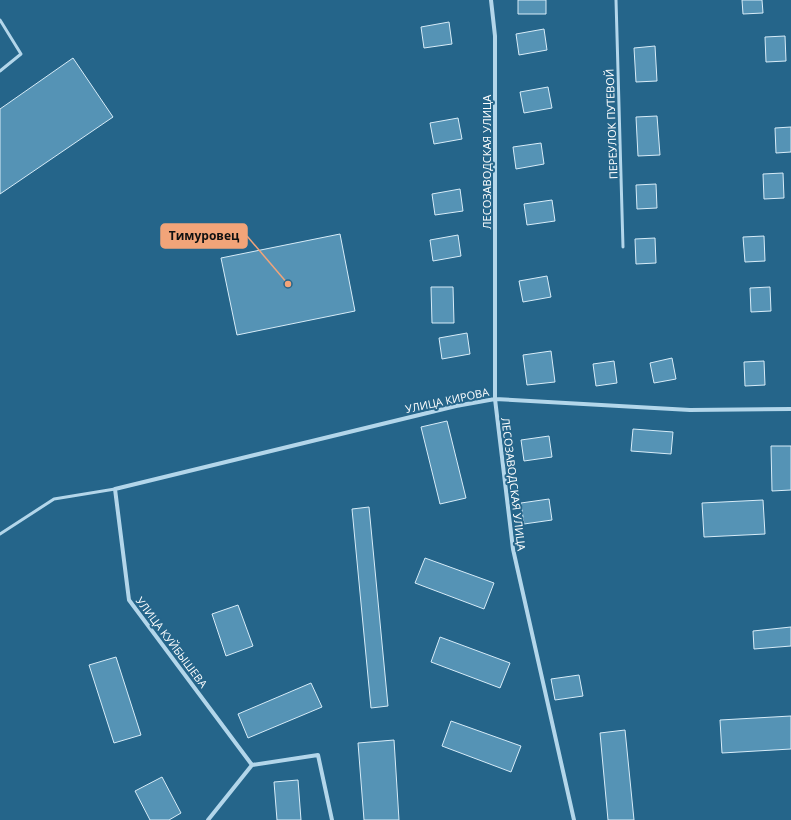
<svg xmlns="http://www.w3.org/2000/svg" width="791" height="820" font-family="'Open Sans',sans-serif">
<style>
.building{fill:#5593b5;stroke:#d7ecf8}
.lines{fill:none;stroke-linecap:round;stroke-linejoin:round}
.lane{stroke:#b3d6ea;stroke-width:3}
.street{stroke:#b3d6ea;stroke-width:4}
.labels{text-anchor:middle;dominant-baseline:central;stroke-width:4;stroke-linejoin:round;paint-order:stroke}
.street-label{font-size:11px;fill:#fff;stroke:#25658a}
.leader{fill:none;stroke:#f2a479;stroke-width:1.5}
.callout-dot{fill:#f2a479;stroke:#25658a;stroke-width:1.5}
.callout{fill:#f2a479;stroke:#f2a479;stroke-width:1.5}
.callout-label{font-size:12px;text-anchor:middle;font-weight:bold;fill:#111}
</style>
<rect width="100%" height="100%" fill="#25658a"/>
<path class="building" d="M 518,0 L 546,0 L 546,14 L 518,14 Z
M 742,0 L 762,0 L 763,13 L 743,14 Z
M 449,22 L 452,44 L 424,48 L 421,27 Z
M 544,29 L 547,50 L 519,55 L 516,34 Z
M 785,36 L 786,61 L 766,62 L 765,37 Z
M 655,46 L 657,81 L 636,82 L 634,48 Z
M 73,58 L 113,117 L 0,194 L 0,109 Z
M 548,87 L 552,108 L 524,113 L 520,92 Z
M 657,116 L 660,155 L 638,156 L 636,117 Z
M 458,118 L 462,139 L 434,144 L 430,123 Z
M 791,127 L 791,152 L 776,153 L 775,128 Z
M 541,143 L 544,164 L 516,169 L 513,147 Z
M 783,173 L 784,198 L 764,199 L 763,174 Z
M 656,184 L 657,208 L 637,209 L 636,185 Z
M 460,189 L 463,211 L 435,215 L 432,194 Z
M 552,200 L 555,221 L 527,225 L 524,204 Z
M 340,234 L 355,311 L 237,335 L 221,258 Z
M 458,235 L 461,256 L 433,261 L 430,240 Z
M 764,236 L 765,261 L 745,262 L 743,237 Z
M 655,238 L 656,263 L 636,264 L 635,239 Z
M 547,276 L 551,297 L 523,302 L 519,281 Z
M 431,287 L 453,287 L 454,323 L 432,323 Z
M 770,287 L 771,311 L 751,312 L 750,288 Z
M 467,333 L 470,354 L 442,359 L 439,338 Z
M 551,351 L 555,382 L 527,385 L 523,355 Z
M 672,358 L 676,379 L 654,383 L 650,363 Z
M 614,361 L 617,383 L 596,386 L 593,364 Z
M 764,361 L 765,385 L 745,386 L 744,362 Z
M 447,421 L 466,498 L 440,504 L 421,427 Z
M 633,429 L 673,432 L 671,454 L 631,451 Z
M 549,436 L 552,457 L 524,461 L 521,440 Z
M 771,446 L 791,446 L 791,490 L 772,491 Z
M 549,499 L 552,520 L 524,524 L 521,503 Z
M 763,500 L 765,534 L 704,537 L 702,503 Z
M 369,507 L 388,706 L 371,708 L 352,509 Z
M 425,558 L 494,583 L 484,609 L 415,583 Z
M 238,605 L 253,646 L 226,656 L 212,614 Z
M 791,627 L 791,646 L 754,649 L 753,631 Z
M 440,637 L 510,663 L 500,688 L 431,662 Z
M 116,657 L 141,735 L 114,743 L 89,665 Z
M 579,675 L 583,696 L 555,700 L 551,679 Z
M 311,683 L 322,707 L 248,738 L 238,714 Z
M 791,716 L 791,749 L 722,753 L 720,720 Z
M 451,721 L 521,746 L 511,772 L 442,746 Z
M 625,730 L 634,820 L 608,820 L 600,733 Z
M 394,740 L 399,820 L 364,820 L 358,743 Z
M 162,777 L 181,813 L 169,820 L 150,820 L 135,791 Z
M 298,780 L 301,820 L 277,820 L 274,782 Z"/>
<g class="lines">
<path class="lane" d="M 616,0 L 623,247
M 0,20 L 21,54 L 0,71
M 0,534 L 54,499 L 115,489"/>
<path class="street" d="M 491,0 L 495,36 L 495,399 L 513,549 L 574,820
M 252,765 L 129,600 L 115,489 L 456,406 L 495,399 L 690,410 L 791,409
M 208,820 L 252,765 L 318,755 L 332,820"/>
</g>
<g class="labels">
<g class="street-label">
<text transform="translate(611 124) rotate(-92)">ПЕРЕУЛОК ПУТЕВОЙ</text>
<text transform="translate(486 162) rotate(-90)">ЛЕСОЗАВОДСКАЯ УЛИЦА</text>
<text transform="translate(447 400) rotate(-12)">УЛИЦА КИРОВА</text>
<text transform="translate(514 484) rotate(83)">ЛЕСОЗАВОДСКАЯ УЛИЦА</text>
<text transform="translate(172 642) rotate(53)">УЛИЦА КУЙБЫШЕВА</text>
</g>
</g>
<path class="leader" d="M288 284L247 236"/>
<circle class="callout-dot" cx="288" cy="284" r="4"/>
<rect class="callout" x="161" y="224" width="86" height="24" rx="4"/>
<g class="callout-label">
<text x="204" y="240">Тимуровец</text>
</g>
</svg>
